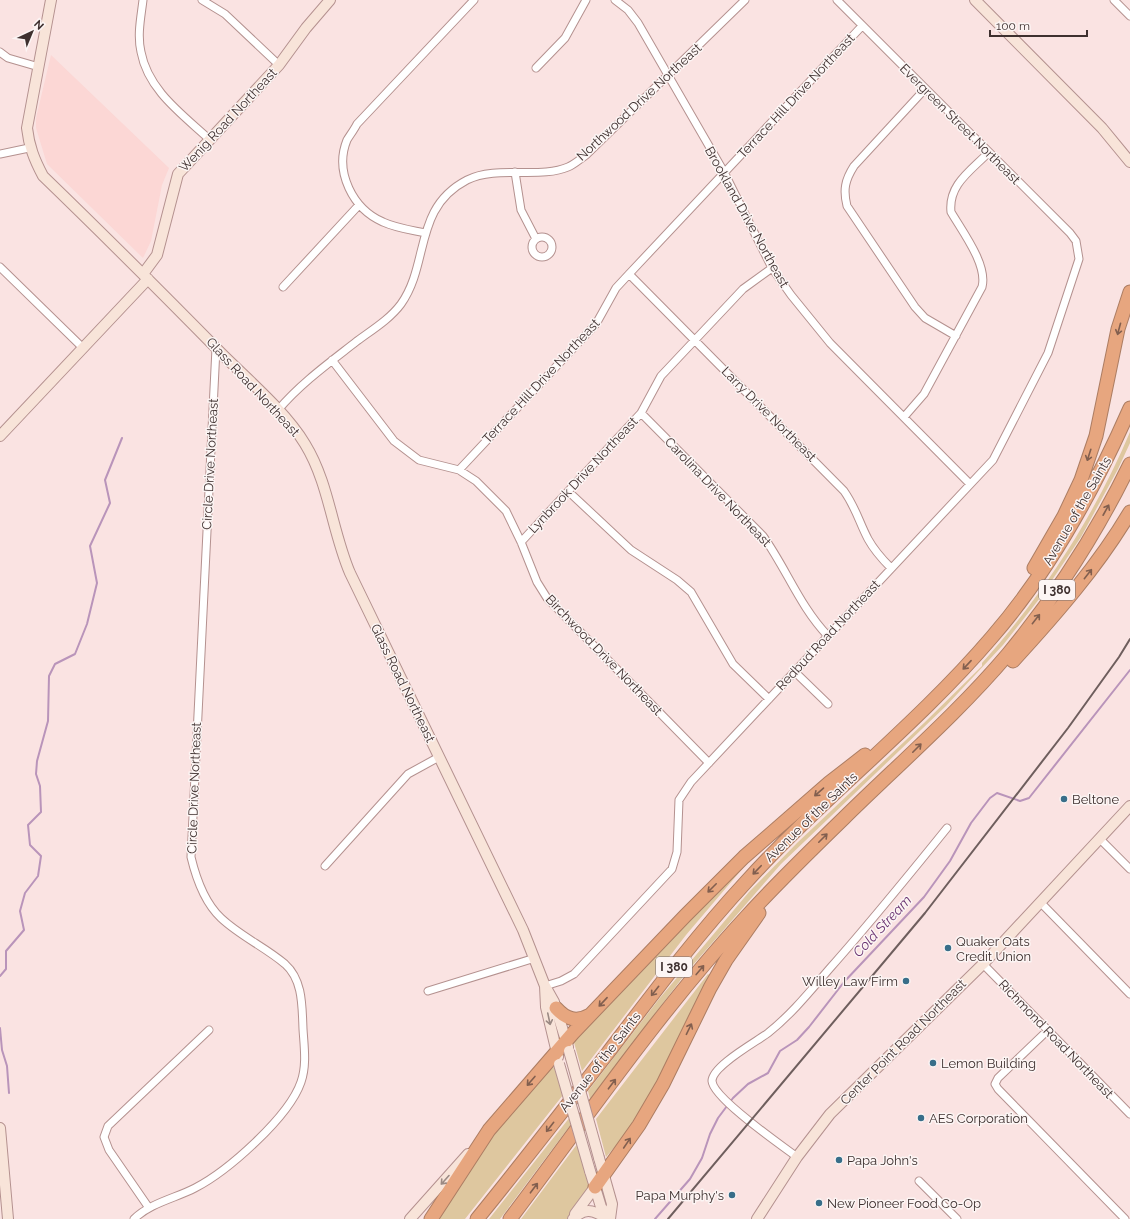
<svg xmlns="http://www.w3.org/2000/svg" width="1130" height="1219" font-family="Raleway,sans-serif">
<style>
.built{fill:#fcd7d5}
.green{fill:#dec79f}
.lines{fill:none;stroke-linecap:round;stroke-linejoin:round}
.stream{stroke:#b994ba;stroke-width:2}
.street-casing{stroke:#b4918f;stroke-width:9}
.secondary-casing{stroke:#b4918f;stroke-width:12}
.highway-casing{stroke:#ac7d63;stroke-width:15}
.street{stroke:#fff;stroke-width:7}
.secondary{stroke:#f8e4d9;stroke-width:10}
.highway{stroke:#e7a67f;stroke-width:13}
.rail{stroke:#6e5e5d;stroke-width:2}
.secondary-bridge-casing{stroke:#b4918f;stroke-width:12;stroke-linecap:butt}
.secondary-bridge{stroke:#f8e4d9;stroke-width:10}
.oneway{stroke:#825f4f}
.oneway2{stroke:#9b8a84}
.poi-dot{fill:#386e89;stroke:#fcf5f4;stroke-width:1.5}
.labels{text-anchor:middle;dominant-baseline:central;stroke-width:3;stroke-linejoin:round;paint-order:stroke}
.shield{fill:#fcf5f4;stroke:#776b6a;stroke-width:1}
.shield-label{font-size:12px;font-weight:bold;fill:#3e302f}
.street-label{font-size:13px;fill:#3e302f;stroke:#fcf5f4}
.poi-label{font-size:13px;fill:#3e302f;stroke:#fcf5f4;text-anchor:start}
.water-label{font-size:14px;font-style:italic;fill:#6a3372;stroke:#fcf5f4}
</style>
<rect width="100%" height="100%" fill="#fae3e2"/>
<path class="built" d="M 51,55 L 169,168 L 162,185 L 151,241 L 143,258 L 47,164 L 36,128 L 36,118 Z"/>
<path class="green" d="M 1130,432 L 1130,443 L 1118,469 L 1081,537 L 1040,598 L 1003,645 L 946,706 L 781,864 L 686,973 L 590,1099 L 588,1091 L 659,999 L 749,892 L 797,843 L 924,723 L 982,666 L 982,663 C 1043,595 1094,517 1130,432 Z
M 741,866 L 743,868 L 686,935 L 582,1071 L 573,1039 Z
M 708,974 L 711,976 L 637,1121 L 606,1157 L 596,1119 Z
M 554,1067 L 556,1067 L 563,1095 L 465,1219 L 437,1219 C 464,1178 490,1137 522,1100 C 532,1088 541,1075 554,1067 Z
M 570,1117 L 572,1123 L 500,1219 L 489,1219 Z
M 578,1143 L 591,1189 L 567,1219 L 521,1219 Z"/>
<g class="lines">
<path class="stream" d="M 0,976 L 6,969 L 6,951 L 24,930 L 20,911 L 25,893 L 38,876 L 41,856 L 30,845 L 28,825 L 41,812 L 40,786 L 36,774 L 37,761 L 48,721 L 49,676 L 55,664 L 75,654 L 87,624 L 97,583 L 90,546 L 110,503 L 105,480 L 122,438
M 0,1028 L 2,1050 L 7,1066 L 9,1093
M 655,1219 L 690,1179 L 702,1158 L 710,1134 L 718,1118 L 733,1098 L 748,1084 L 768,1073 L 780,1051 L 797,1040 L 809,1027 L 844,982 L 924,897 L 950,861 L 971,823 L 990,798 L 997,793 L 1020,801 L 1029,798 L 1130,670"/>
<defs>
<path id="street" d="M 143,0 C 141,17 137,35 141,52 C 148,90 182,114 209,139
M 202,0 L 225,14 L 279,65
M 615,0 L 628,10 L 638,23 L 724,172 L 772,268 L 791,295 L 830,343 L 970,484
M 1114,0 L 1130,16
M 0,52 L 8,58 L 39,67
M 536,68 L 565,38 L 586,0
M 925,89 L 854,166 C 845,180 843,190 847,206 L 915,307 L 925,318 L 956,336
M 0,154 L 29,148
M 515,172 L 521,210 L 536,239
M 425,233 C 411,230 396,228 383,222 C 353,209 334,172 347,140 C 350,135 354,130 357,124 L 474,0
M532 247a10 10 0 1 1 20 0a10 10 0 1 1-20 0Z
M 0,267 L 83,348
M 629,274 L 844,491 C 856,508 859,522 868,539 C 874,550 882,559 891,568
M 283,287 L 359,205
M 332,360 L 394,441 L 419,460 L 459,470 L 476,481 L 506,511 L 521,542 L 537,582 L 547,598 L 709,763
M 278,410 C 301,383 329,363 357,341 C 372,330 390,319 401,304 C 430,263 413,208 467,180 C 496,165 541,179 568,167 C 575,164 580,159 586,155 L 745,0
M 641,413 L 763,536 C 786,568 800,607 828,636
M 904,417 L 924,394 L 982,287 C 988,265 962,231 951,212 C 948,184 972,170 989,152
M 459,470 L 596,324 L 616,288 L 629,274 L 862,26
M 569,492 L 631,550 L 677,580 L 691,592 L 733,664 L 769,699
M 521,542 L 641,413 L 661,376 L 743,289 L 772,268
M 795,672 L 828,704
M 1100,839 L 1130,869
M 325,866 L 408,774 L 439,757
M 1041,903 L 1130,994
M 983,964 L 1130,1114
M 545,986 L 561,981 L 574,974 L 672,869 L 677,852 L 679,800 L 691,782 L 993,460 L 1048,353 L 1079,259 L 1076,241 L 1070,233 L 837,0
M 428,991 L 535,958
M 1048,1030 L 998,1078 L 995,1084 L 998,1089 L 1125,1219
M 797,1157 C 781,1145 713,1098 712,1081 C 712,1066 756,1042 768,1033 C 792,1014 811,990 831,967 C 871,922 909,875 947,828
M 919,1181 L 957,1219
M 149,1208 L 109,1150 L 104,1137 L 108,1126 L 209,1030
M 134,1219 C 150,1203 176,1198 195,1188 C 228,1171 289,1117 301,1082 C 307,1065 304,1046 303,1029 C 302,1006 303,980 285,964 C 265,947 240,936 221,918 C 205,903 196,878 191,857 L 216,348"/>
<path id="secondary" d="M 51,0 L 27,128 C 29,146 34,159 43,176 C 103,234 162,293 221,353 C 249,381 285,411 305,444 C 329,483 332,531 350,573 L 523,930 L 545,986 L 554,1002 L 568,1047
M 975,0 L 1102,128 L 1130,162
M 143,274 L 157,255 L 178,174 L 279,65 L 306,28 L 330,0
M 0,436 L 148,279
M 545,986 L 546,1007 L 558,1057
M 0,1128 L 8,1219
M 599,1158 L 612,1204 L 610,1219
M 590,1171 L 601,1207 L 609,1219
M 575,1214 L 595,1187
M 410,1219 L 468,1154
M 573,1219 C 584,1208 592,1209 606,1218
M 757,1219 L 797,1157 L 830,1114 L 983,964 L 1130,806"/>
<path id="highway" d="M 1034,568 L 1064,516 L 1081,480 L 1096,436 L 1118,329 L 1130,292
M 1013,661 C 1056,614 1098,566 1130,512
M 556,1008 C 566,1019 576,1023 590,1015
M 595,1187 L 639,1125 L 663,1084 L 710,988 L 726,960 L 759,913
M 431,1219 L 489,1130 L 573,1033 L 685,916 L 744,857 L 829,783 L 865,755
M 477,1219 C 521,1165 564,1109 607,1054 C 652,995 696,936 746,882 C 824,796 917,725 992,637 C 1051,569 1094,490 1130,408
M 510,1219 C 587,1117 660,1010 747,916 C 778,882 811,850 844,818 C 899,764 958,713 1008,654 C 1056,596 1097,532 1130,464"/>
</defs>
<use href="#street" class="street-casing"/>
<use href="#secondary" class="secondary-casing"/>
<use href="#highway" class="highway-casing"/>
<use href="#street" class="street"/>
<use href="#secondary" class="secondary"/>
<use href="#highway" class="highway"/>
<path class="rail" d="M 668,1219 L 925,913 L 1068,728 L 1119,657 L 1130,639"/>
<defs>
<path id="secondary-bridge" d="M 569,1051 L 599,1158
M 559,1064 L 590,1171"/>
</defs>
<use href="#secondary-bridge" class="secondary-bridge-casing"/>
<use href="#secondary-bridge" class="secondary-bridge"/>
</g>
<defs><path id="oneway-shaft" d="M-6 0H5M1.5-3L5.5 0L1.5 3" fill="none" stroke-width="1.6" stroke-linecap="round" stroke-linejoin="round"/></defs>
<g class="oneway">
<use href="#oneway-shaft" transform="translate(1119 329) rotate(105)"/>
<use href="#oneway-shaft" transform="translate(1089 455) rotate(108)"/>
<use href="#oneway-shaft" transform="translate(1106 510) rotate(-61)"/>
<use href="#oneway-shaft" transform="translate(1088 574) rotate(-52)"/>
<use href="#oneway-shaft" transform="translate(1036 619) rotate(-52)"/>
<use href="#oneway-shaft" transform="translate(967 665) rotate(133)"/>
<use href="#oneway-shaft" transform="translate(917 748) rotate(-45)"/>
<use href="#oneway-shaft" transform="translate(819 792) rotate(139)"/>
<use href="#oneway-shaft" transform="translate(823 838) rotate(-45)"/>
<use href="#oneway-shaft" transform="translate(757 870) rotate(134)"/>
<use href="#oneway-shaft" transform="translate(712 888) rotate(135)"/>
<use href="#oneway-shaft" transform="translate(700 970) rotate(-50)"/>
<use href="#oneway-shaft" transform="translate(655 991) rotate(128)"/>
<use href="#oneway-shaft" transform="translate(603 1002) rotate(133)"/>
<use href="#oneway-shaft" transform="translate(689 1029) rotate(-64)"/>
<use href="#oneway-shaft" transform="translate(531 1081) rotate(131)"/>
<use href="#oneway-shaft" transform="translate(612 1084) rotate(-53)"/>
<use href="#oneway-shaft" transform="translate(550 1127) rotate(128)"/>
<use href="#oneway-shaft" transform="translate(627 1143) rotate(-56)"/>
<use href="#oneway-shaft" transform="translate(534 1188) rotate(-53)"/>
</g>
<g class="oneway2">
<use href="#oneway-shaft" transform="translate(549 1019) rotate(78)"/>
<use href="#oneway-shaft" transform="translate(445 1180) rotate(132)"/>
</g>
<g class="poi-dot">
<circle cx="1064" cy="799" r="4"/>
<circle cx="948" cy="948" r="4"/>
<circle cx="906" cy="981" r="4"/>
<circle cx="933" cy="1063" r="4"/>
<circle cx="921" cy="1118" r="4"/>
<circle cx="839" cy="1160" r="4"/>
<circle cx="732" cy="1195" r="4"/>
<circle cx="819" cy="1203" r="4"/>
</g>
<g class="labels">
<g class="shield">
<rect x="1039" y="580" width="36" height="20" rx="3"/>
<rect x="656" y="957" width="36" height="20" rx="3"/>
</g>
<g class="shield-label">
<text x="1057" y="590">I 380</text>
<text x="674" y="967">I 380</text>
</g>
<g class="street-label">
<text transform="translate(796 96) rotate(-47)">Terrace Hill Drive Northeast</text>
<text transform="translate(639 102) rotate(-43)">Northwood Drive Northeast</text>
<text transform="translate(228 120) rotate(-47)">Wenig Road Northeast</text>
<text transform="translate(960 124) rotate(45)">Evergreen Street Northeast</text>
<text transform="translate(747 217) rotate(61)">Brookland Drive Northeast</text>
<text transform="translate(541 381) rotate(-47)">Terrace Hill Drive Northeast</text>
<text transform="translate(253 387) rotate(47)">Glass Road Northeast</text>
<text transform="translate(769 414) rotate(45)">Larry Drive Northeast</text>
<text transform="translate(210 464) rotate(-87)">Circle Drive Northeast</text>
<text transform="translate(583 475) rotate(-47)">Lynbrook Drive Northeast</text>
<text transform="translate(718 492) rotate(46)">Carolina Drive Northeast</text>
<text transform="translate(1077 511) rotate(-60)">Avenue of the Saints</text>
<text transform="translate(828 635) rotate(-47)">Redbud Road Northeast</text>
<text transform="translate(604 655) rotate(46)">Birchwood Drive Northeast</text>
<text transform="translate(403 683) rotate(64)">Glass Road Northeast</text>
<text transform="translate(194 788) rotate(-88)">Circle Drive Northeast</text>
<text transform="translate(811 817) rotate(-44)">Avenue of the Saints</text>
<text transform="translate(1056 1039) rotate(46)">Richmond Road Northeast</text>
<text transform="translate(903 1042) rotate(-45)">Center Point Road Northeast</text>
<text transform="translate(600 1062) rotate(-52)">Avenue of the Saints</text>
</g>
<g class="poi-label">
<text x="1072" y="799">Beltone</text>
<text x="956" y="941">Quaker Oats<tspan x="956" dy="15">Credit Union</tspan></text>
<text x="898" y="981" text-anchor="end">Willey Law Firm</text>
<text x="941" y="1063">Lemon Building</text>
<text x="929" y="1118">AES Corporation</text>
<text x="847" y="1160">Papa John's</text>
<text x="724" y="1195" text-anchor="end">Papa Murphy's</text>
<text x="827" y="1203">New Pioneer Food Co-Op</text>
</g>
<g class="water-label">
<text transform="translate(882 926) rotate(-47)">Cold Stream</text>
</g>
</g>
<g transform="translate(32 32) rotate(44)" stroke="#fcf5f4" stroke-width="3" paint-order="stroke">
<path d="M0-3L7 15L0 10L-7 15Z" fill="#3e302f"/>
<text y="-6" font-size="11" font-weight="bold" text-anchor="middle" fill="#3e302f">N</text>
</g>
<path d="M990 30v6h97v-6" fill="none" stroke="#3e302f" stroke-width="2"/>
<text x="996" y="30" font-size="12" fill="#3e302f" stroke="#fcf5f4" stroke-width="3" paint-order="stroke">100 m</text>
</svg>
